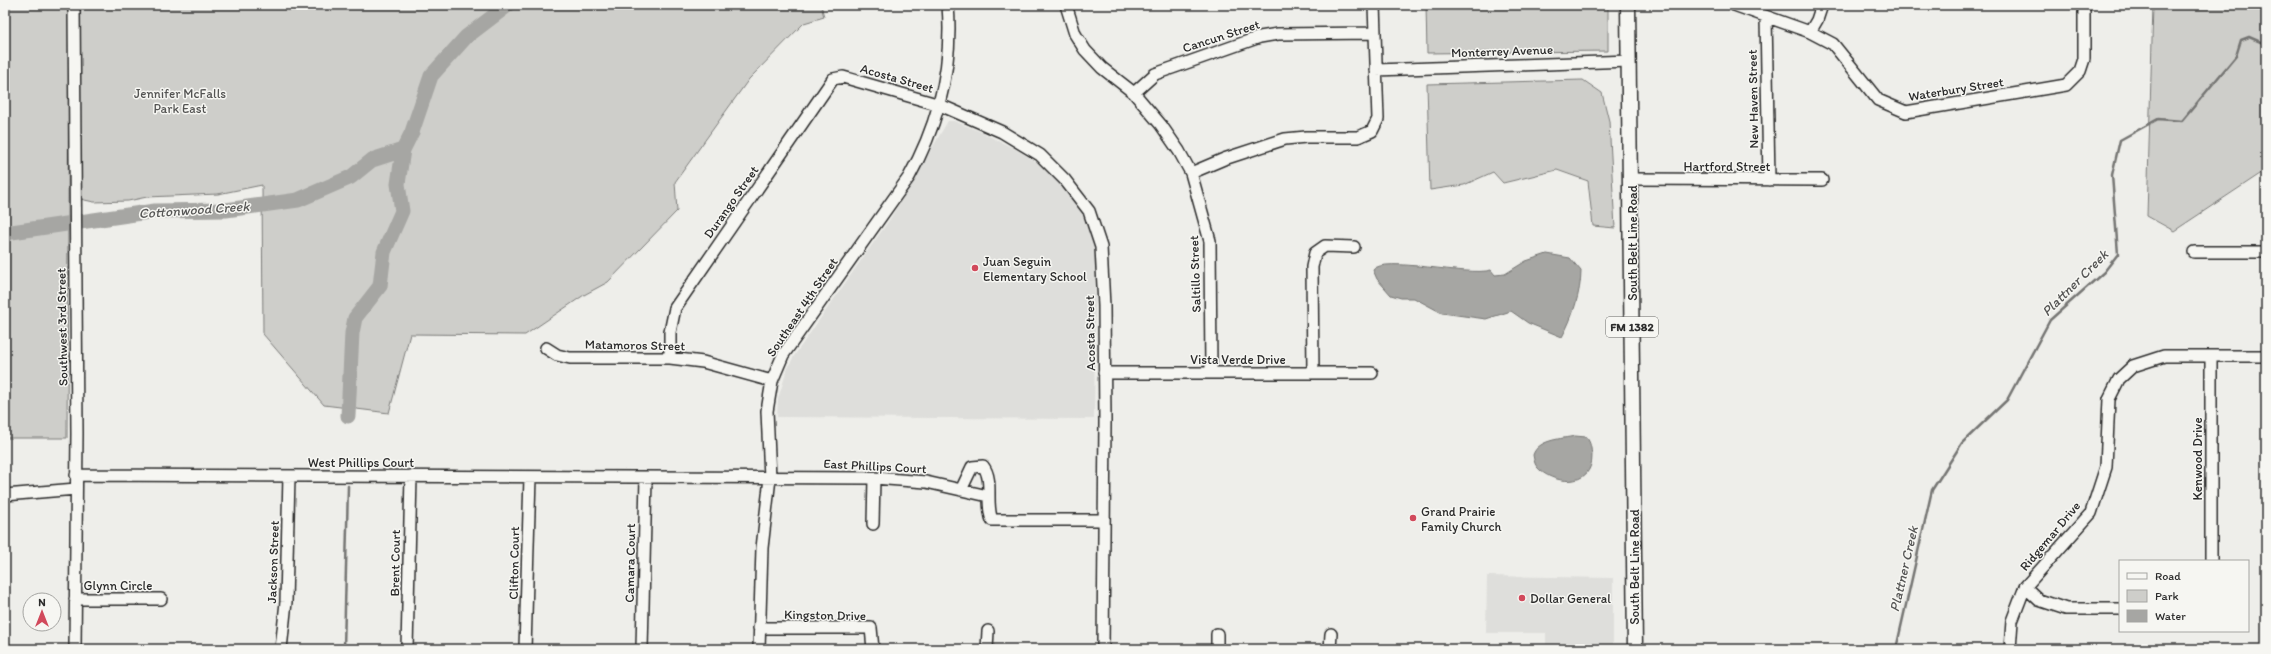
<svg xmlns="http://www.w3.org/2000/svg" width="2271" height="654" font-family="Itim,sans-serif">
<style>
.built{fill:#dededb}
.green{fill:#cececa;stroke:#7c7c7a}
.water{fill:#a6a6a3;stroke:#757573}
.lines{fill:none;stroke-linecap:round;stroke-linejoin:round}
.stream{stroke:#757573;stroke-width:2.5}
.river{stroke:#a6a6a3;stroke-width:15}
.minor-casing{stroke:#2b2b2b;stroke-width:14}
.major-casing{stroke:#2b2b2b;stroke-width:17}
.minor{stroke:#f6f6f2;stroke-width:11}
.major{stroke:#f6f6f2;stroke-width:14}
.poi-dot{fill:#d1495b;stroke:#f6f6f2;stroke-width:1.5}
.labels{text-anchor:middle;dominant-baseline:central;stroke-width:3;stroke-linejoin:round;paint-order:stroke}
.shield{fill:#f6f6f2;stroke:#686867;stroke-width:1}
.shield-label{font-size:12px;font-weight:bold;fill:#2b2b2b}
.street-label{font-size:13px;fill:#2b2b2b;stroke:#f6f6f2}
.park-label{font-size:13px;fill:#545453;stroke:#f6f6f2}
.poi-label{font-size:13px;fill:#2b2b2b;stroke:#f6f6f2;text-anchor:start}
.water-label{font-size:14px;font-style:italic;fill:#565655;stroke:#f6f6f2}
</style>
<rect width="100%" height="100%" fill="#eeeeea"/>
<filter id="ink" filterUnits="userSpaceOnUse"><feTurbulence type="fractalNoise" baseFrequency=".025" numOctaves="2"/><feDisplacementMap in="SourceGraphic" scale="8" xChannelSelector="R" yChannelSelector="G"/><feConvolveMatrix kernelMatrix="1 2 1 2 8 2 1 2 1" color-interpolation-filters="sRGB"/></filter>
<g filter="url(#ink)">
<path class="built" d="M 948,121 L 954,121 L 979,131 L 1017,150 L 1043,166 L 1065,186 L 1081,209 L 1091,231 L 1096,256 L 1094,419 L 777,417 L 778,399 L 787,370 L 794,356 L 890,219 Z
M 1487,576 L 1613,578 L 1613,649 L 1546,649 L 1546,633 L 1486,633 Z"/>
<path class="green" d="M 5,5 L 69,5 L 67,438 L 5,438 Z
M 80,5 L 821,5 L 824,17 L 804,23 L 749,79 L 675,182 L 677,211 L 608,282 L 584,295 L 525,335 L 410,334 L 389,413 L 324,405 L 263,334 L 262,185 L 218,194 L 147,197 L 128,201 L 94,202 L 80,199 Z
M 1426,5 L 1608,5 L 1608,51 L 1427,53 Z
M 2153,5 L 2266,5 L 2266,170 L 2174,231 L 2147,216 Z
M 1583,80 L 1602,93 L 1609,121 L 1615,228 L 1593,226 L 1588,181 L 1557,170 L 1503,183 L 1493,172 L 1464,185 L 1430,190 L 1427,84 Z"/>
<path class="water" d="M 1547,254 L 1570,258 L 1581,271 C 1581,292 1572,319 1562,337 L 1528,323 L 1511,311 L 1486,319 L 1442,313 L 1414,298 L 1401,298 L 1391,295 L 1377,279 L 1373,270 C 1383,255 1469,277 1491,270 L 1495,275 L 1505,274 L 1526,261 Z
M 1575,436 L 1586,437 C 1591,442 1591,449 1592,455 C 1593,490 1551,484 1537,467 C 1534,463 1534,459 1533,455 C 1538,439 1562,439 1575,436 Z"/>
<g class="lines">
<path class="stream" d="M 344,649 L 348,486
M 1896,649 L 1932,490 L 1962,443 L 2007,400 L 2050,320 L 2104,272 L 2118,254 L 2112,175 L 2120,140 L 2158,119 L 2182,121 L 2236,56 L 2241,40 L 2249,37 L 2263,43 L 2266,52"/>
<path class="river" d="M 5,233 L 155,211 L 226,210 L 298,200 L 351,177 L 372,160 L 403,150 L 412,132 L 431,76 L 466,37 L 508,5
M 348,416 L 352,333 L 355,318 L 380,286 L 384,252 L 402,211 L 398,184 L 403,150"/>
<defs>
<path id="minor" d="M 74,5 L 77,433 L 75,649
M 1066,5 L 1075,34 L 1085,50 L 1102,68 L 1134,93 L 1161,125 L 1179,151 L 1191,173 L 1210,241 L 1211,373
M 1734,5 L 1810,32 L 1833,44 L 1878,100 L 1906,112 L 2066,85 L 2080,71 L 2084,59 L 2084,5
M 1766,17 L 1769,180
M 1810,32 L 1817,20 L 1822,5
M 1376,70 L 1629,61
M 1134,93 L 1155,74 L 1260,37 L 1278,34 L 1375,33
M 1191,173 L 1224,159 L 1285,139 L 1306,137 L 1358,137 L 1372,131 L 1378,119 L 1374,5
M 1632,179 L 1822,180
M 2194,252 L 2266,252
M 546,348 L 557,355 L 570,358 L 670,358 L 703,362 L 772,381
M 2211,356 L 2211,561
M 670,358 L 670,332 L 675,308 L 833,79 L 843,77 L 940,105 L 1002,132 L 1040,155 L 1065,180 L 1089,211 L 1101,247 L 1104,306 L 1105,422 L 1103,649
M 1104,373 L 1372,373
M 1313,373 L 1312,267 L 1315,253 L 1325,246 L 1354,247
M 76,475 L 874,478 L 926,482 L 988,496
M 961,490 L 972,467 L 983,466 C 994,480 985,503 992,520 L 1104,520
M 5,495 L 76,489
M 873,524 L 874,478
M 2025,587 L 2039,600 L 2066,609 L 2120,609
M 75,599 L 161,599
M 759,628 L 871,628 L 873,649
M 281,649 L 286,602 L 289,476
M 407,649 L 411,476
M 525,649 L 530,477
M 642,649 L 646,478
M 759,649 L 762,548 L 770,478 L 767,411 L 772,381 L 783,355 L 909,177 C 939,123 953,66 948,5
M 987,649 L 988,631
M 1217,649 L 1217,634
M 1330,649 L 1331,634
M 2010,649 L 2012,621 L 2025,587 L 2091,513 L 2106,467 L 2109,399 L 2119,379 L 2133,366 L 2164,356 L 2266,356"/>
<path id="major" d="M 1628,5 L 1635,649"/>
</defs>
<use href="#minor" class="minor-casing"/>
<use href="#major" class="major-casing"/>
<use href="#minor" class="minor"/>
<use href="#major" class="major"/>
</g>
</g>
<g class="poi-dot">
<circle cx="975" cy="268" r="4"/>
<circle cx="1413" cy="518" r="4"/>
<circle cx="1522" cy="598" r="4"/>
</g>
<g class="labels">
<rect class="shield" x="1606" y="317" width="52" height="20" rx="3"/>
<g class="shield-label">
<text x="1632" y="327">FM 1382</text>
</g>
<g class="street-label">
<text transform="translate(1221 36) rotate(-18)">Cancun Street</text>
<text transform="translate(1502 51) rotate(-2)">Monterrey Avenue</text>
<text transform="translate(897 78) rotate(16)">Acosta Street</text>
<text transform="translate(1956 89) rotate(-9)">Waterbury Street</text>
<text transform="translate(1753 99) rotate(-91)">New Haven Street</text>
<text x="1727" y="166">Hartford Street</text>
<text transform="translate(731 202) rotate(-55)">Durango Street</text>
<text transform="translate(1632 243) rotate(-90)">South Belt Line Road</text>
<text transform="translate(1195 274) rotate(-92)">Saltillo Street</text>
<text transform="translate(802 307) rotate(-56)">Southeast 4th Street</text>
<text transform="translate(62 327) rotate(-91)">Southwest 3rd Street</text>
<text transform="translate(1090 333) rotate(-91)">Acosta Street</text>
<text transform="translate(635 345) rotate(1)">Matamoros Street</text>
<text x="1238" y="359">Vista Verde Drive</text>
<text transform="translate(2197 459) rotate(-90)">Kenwood Drive</text>
<text x="361" y="462">West Phillips Court</text>
<text transform="translate(875 466) rotate(3)">East Phillips Court</text>
<text transform="translate(2050 536) rotate(-50)">Ridgemar Drive</text>
<text transform="translate(273 562) rotate(-88)">Jackson Street</text>
<text transform="translate(395 563) rotate(-89)">Brent Court</text>
<text transform="translate(514 563) rotate(-89)">Clifton Court</text>
<text transform="translate(630 563) rotate(-89)">Camara Court</text>
<text transform="translate(1634 567) rotate(-90)">South Belt Line Road</text>
<text x="118" y="585">Glynn Circle</text>
<text transform="translate(825 615) rotate(1)">Kingston Drive</text>
</g>
<g class="park-label">
<text x="180" y="93">Jennifer McFalls<tspan x="180" dy="15">Park East</tspan></text>
</g>
<g class="poi-label">
<text x="983" y="261">Juan Seguin<tspan x="983" dy="15">Elementary School</tspan></text>
<text x="1421" y="511">Grand Prairie<tspan x="1421" dy="15">Family Church</tspan></text>
<text x="1530" y="598">Dollar General</text>
</g>
<g class="water-label">
<text transform="translate(194 210) rotate(-4)">Cottonwood Creek</text>
<text transform="translate(2075 283) rotate(-45)">Plattner Creek</text>
<text transform="translate(1904 569) rotate(-77)">Plattner Creek</text>
</g>
</g>
<rect width="2271" height="654" fill="none" stroke="#f6f6f2" stroke-width="20"/>
<rect x="10" y="10" width="2251" height="634" fill="none" stroke="#2b2b2b" stroke-width="1.5" filter="url(#ink)"/>
<rect x="2119" y="560" width="130" height="72" fill="#f6f6f2" stroke="#a5a5a2"/>
<rect x="2127" y="573" width="20" height="6" fill="#f6f6f2" stroke="#a5a5a2"/>
<text x="2155" y="580" font-size="12" fill="#2b2b2b">Road</text>
<rect x="2127" y="590" width="20" height="12" fill="#cececa" stroke="#a5a5a2"/>
<text x="2155" y="600" font-size="12" fill="#2b2b2b">Park</text>
<rect x="2127" y="610" width="20" height="12" fill="#a6a6a3" stroke="#a5a5a2"/>
<text x="2155" y="620" font-size="12" fill="#2b2b2b">Water</text>
<g transform="translate(42 612)"><circle r="19" fill="#f6f6f2" stroke="#a5a5a2"/>
<path d="M0-3L7 15L0 10L-7 15Z" fill="#d1495b"/>
<text y="-6" font-size="11" font-weight="bold" text-anchor="middle" fill="#2b2b2b">N</text>
</g>
</svg>
